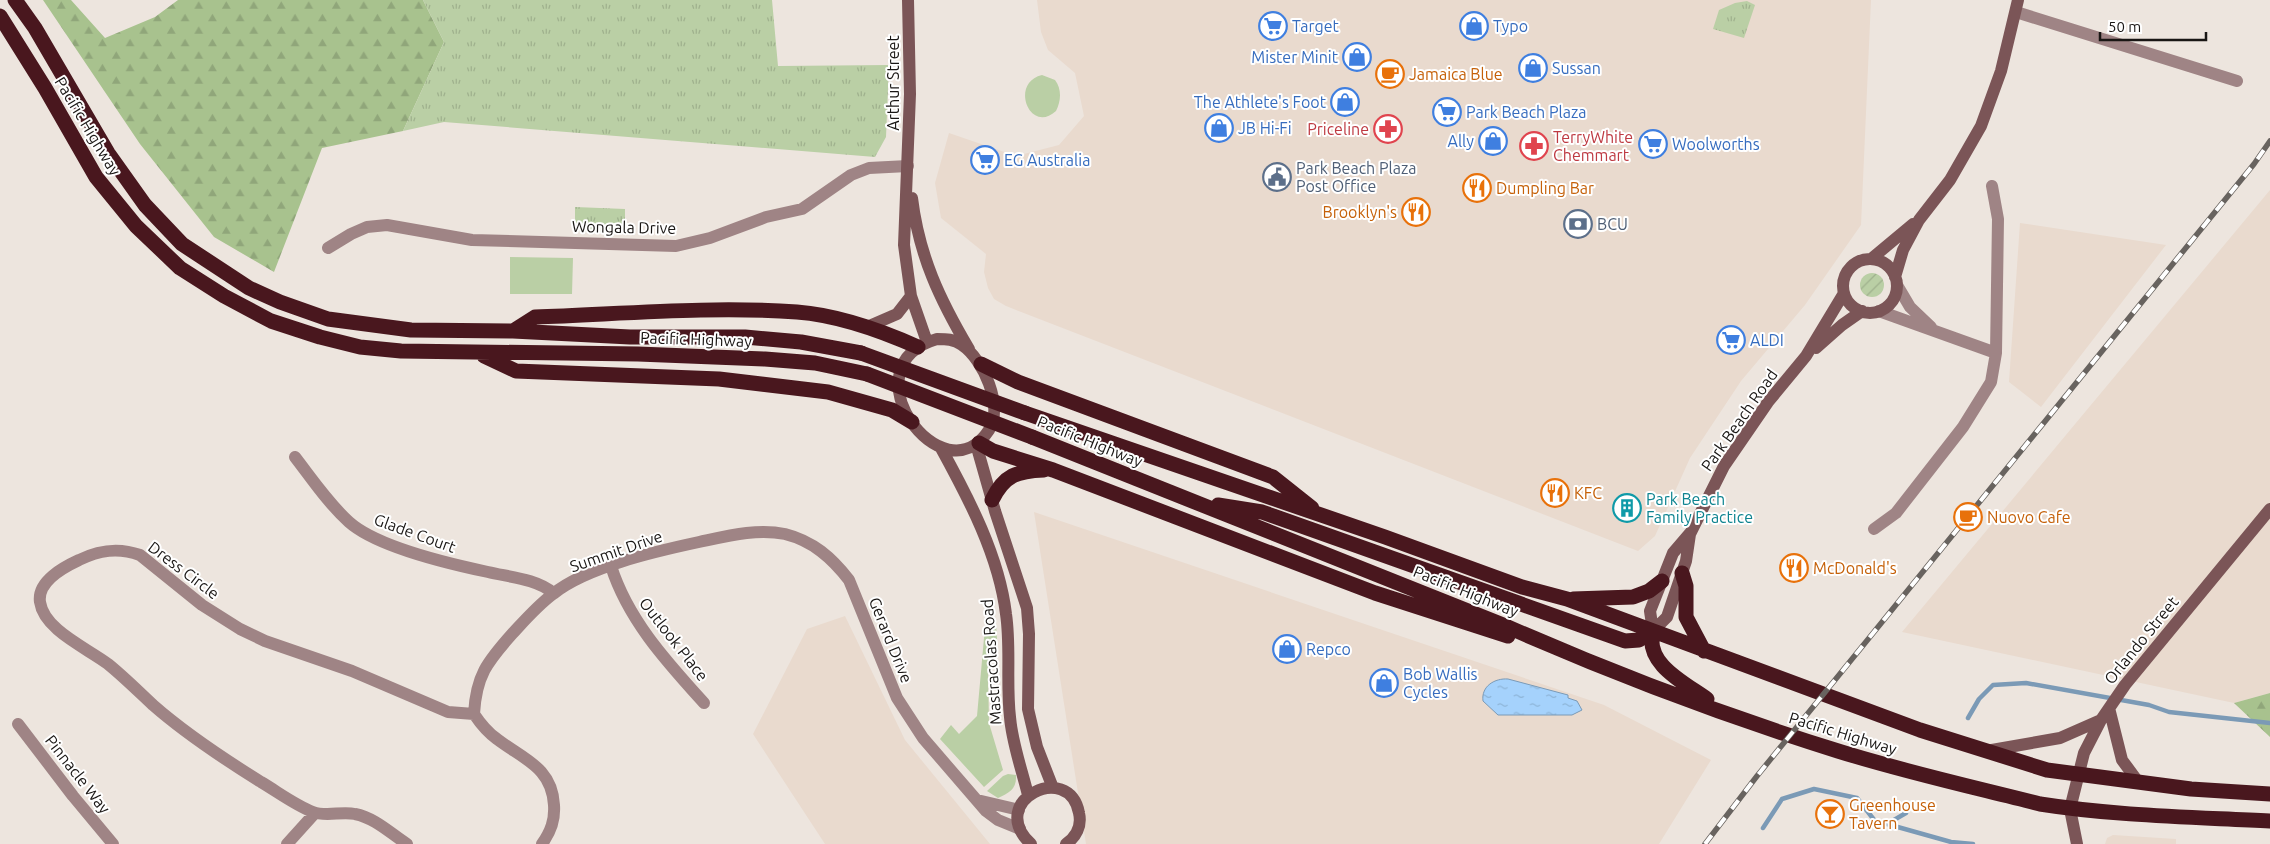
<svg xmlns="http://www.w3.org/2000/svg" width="2270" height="844" font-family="Ubuntu,sans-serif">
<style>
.built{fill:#e9dace}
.grass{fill:#bacfa5}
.forest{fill:url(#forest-firs)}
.park{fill:url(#park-tufts)}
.garden{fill:url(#garden-furrows)}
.water{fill:url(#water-ripples);stroke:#7b9ab6}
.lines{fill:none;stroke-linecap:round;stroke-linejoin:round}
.stream{stroke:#7b9ab6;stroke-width:4.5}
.street{stroke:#9f8485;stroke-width:12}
.secondary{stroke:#7b5557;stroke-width:12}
.highway{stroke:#49171e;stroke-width:15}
.rail-casing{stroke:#68635f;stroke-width:5.5}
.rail{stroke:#fff;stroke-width:4;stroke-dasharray:11;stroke-linecap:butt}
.highway-bridge{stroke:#49171e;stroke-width:15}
.labels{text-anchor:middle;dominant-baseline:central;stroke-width:4;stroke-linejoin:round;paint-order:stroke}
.shop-label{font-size:16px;fill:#366cbe;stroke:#fff;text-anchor:start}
.food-label{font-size:16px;fill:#c56008;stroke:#fff;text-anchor:start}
.street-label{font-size:16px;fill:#191614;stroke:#fff}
.health-label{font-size:16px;fill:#be3a42;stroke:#fff;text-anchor:end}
.service-label{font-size:16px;fill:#4e5e75;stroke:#fff;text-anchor:start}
.culture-label{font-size:16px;fill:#0d838f;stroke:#fff;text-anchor:start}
</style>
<defs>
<pattern id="forest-firs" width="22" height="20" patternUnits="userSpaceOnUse" patternTransform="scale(1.25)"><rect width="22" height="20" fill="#a8c28e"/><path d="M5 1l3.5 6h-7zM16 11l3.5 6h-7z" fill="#90a67a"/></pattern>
<pattern id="park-tufts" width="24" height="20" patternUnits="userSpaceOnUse" patternTransform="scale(1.25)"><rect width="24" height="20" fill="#bacfa5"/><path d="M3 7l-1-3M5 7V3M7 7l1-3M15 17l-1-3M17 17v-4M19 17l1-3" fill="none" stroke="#9fb18d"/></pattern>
<pattern id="garden-furrows" width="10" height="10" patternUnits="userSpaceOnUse" patternTransform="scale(1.25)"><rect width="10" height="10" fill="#bacfa5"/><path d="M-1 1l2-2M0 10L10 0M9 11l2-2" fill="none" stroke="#9fb18d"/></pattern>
<pattern id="water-ripples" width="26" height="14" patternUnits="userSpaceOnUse" patternTransform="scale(1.25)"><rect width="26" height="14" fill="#a5d2fc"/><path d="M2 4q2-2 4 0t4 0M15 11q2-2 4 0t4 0" fill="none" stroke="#8db4d7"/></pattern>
</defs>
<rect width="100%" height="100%" fill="#ede5de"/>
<path class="built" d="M 1037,0 L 1871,0 L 1861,225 L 1805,305 L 1741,381 L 1690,458 L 1655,536 L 1638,551 L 1006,306 L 994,299 L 988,288 L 984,272 L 986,254 L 941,218 L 935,183 L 949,133 L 1016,156 L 1059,145 L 1084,116 L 1075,73 L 1048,50 L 1041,32 Z
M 2270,190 L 2270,693 L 2234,703 L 1902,632 Z
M 2020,223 L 2166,245 L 2041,407 L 2009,382 Z
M 1034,512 L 1604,705 L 1711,760 L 1659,844 L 1086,844 Z
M 845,616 L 905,740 L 990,844 L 825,844 L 753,734 L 807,629 Z
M 2113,835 L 2176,839 L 2176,844 L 2105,844 L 2107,838 Z"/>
<path class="grass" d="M 1042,75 L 1055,80 C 1062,89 1061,101 1056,111 C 1030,135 1009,83 1042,75 Z
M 510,257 L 573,258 L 572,294 L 510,294 Z
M 996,624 L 997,639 L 994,657 L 988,671 L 989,723 L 1003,770 L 984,787 L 940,739 L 951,725 L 959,734 L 977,716 L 985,627 Z
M 1008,774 L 1016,775 C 1017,789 1009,793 998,798 L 987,791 L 1003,776 Z"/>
<path class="forest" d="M 43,0 L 71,0 L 105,38 L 155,17 L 178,0 L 423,0 L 444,42 L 403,131 L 322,148 L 274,272 L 214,237 L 140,144 Z
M 2270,693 L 2270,737 L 2234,703 Z"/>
<path class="park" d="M 423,0 L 772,0 L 778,66 L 889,65 L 886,137 L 875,157 L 444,122 L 403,131 L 444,42 Z
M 1747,1 L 1755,5 L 1744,38 L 1713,29 L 1719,10 L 1735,3 Z
M 575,207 L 625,209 L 625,233 L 575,231 Z"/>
<path class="garden" d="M1860 285a12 12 0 1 1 24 0a12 12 0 1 1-24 0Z"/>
<path class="water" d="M 1508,679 L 1568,695 L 1568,698 L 1577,701 L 1582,710 L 1572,715 L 1498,715 L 1483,701 C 1481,686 1495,678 1508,679 Z"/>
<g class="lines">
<path class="stream" d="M 1968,718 L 1979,699 L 1993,685 L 2026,683 L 2149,705 L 2169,712 L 2270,723
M 1887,824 L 1951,842 L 1973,844
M 1763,828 L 1782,799 L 1814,789 L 1857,798 L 1875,821 L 1887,824 L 1906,813"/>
<path class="street" d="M 2016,12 L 2237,81
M 328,248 L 351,234 L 367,227 L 387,225 L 472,240 L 676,246 L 710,238 L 766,217 L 802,209 L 851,175 L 869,168 L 908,166
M 1897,285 L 1910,307 L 1931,327
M 1879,311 L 1996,353
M 295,457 C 312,479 328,503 349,522 C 377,547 450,564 488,572 C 509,577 537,579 553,593
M 1874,529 L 1896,513 L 1963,427 L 1991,382 L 1996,353 L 1998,219 L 1992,186
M 611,566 C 628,620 667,662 704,703
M 474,714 C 476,676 487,662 512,634 C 525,620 538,605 553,594 C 586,567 657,551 699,542 C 727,536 757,528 785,534 C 813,541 832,558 849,580 L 897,698 L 923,738 L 986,811 L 998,820 L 1020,829
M 474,714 C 480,723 487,732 497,739 C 523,759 552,767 554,805 C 555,820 551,831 542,844
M 18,724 L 73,796 L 113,844
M 977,800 L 1019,810
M 287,844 L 315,813
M 407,844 C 390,833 375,818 355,814 C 342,811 326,817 313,812 C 295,805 278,792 261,782 C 224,759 186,734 153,705 C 138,691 124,677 108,664 C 87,648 44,630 40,602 C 37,581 64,567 79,560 C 99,550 118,547 140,555 L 202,605 L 240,629 L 265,641 L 352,671 L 448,712 L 474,714"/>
<path class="secondary" d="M 908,0 L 910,94 L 904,245 L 911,296 L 927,342
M 912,198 C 919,256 940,300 969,349
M 1871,259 L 1913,224
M1843 286a27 27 0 1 1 54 0a27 27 0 1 1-54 0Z
M 1895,277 L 1903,250 L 1919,220 L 1950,180 L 1981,126 L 2001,71 L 2018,0
M 867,327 L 897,314 L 911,296
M 937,339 C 946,339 954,339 962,345 C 983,359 1004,406 989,430 C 943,501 844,366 937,339 Z
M 1816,348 L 1842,325 L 1862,311
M 976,444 L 995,511 L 1027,608 L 1029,634 L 1028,709 L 1037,747 L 1053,788
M 941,448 C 969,499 999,556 1006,614 C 1011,648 1006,683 1010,717 C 1012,743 1022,770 1028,795
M 1653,631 L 1650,611 L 1673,553 L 1691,532 L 1724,466 L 1768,402 L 1806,356 L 1844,293
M 1653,631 L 1667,617 L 1686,561 L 1690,534
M 2109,708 L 2122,760 L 2139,783
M 1986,751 L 2060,738 L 2101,720
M 1031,844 C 985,801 1069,760 1079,813 C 1082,826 1076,837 1066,844
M 2077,844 L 2070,809 L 2084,753 L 2101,720 L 2125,685 L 2270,509"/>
<path class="highway" d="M 15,0 L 35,28 L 108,153 L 145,205 L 182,244 L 249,288 L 280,302 L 328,319 L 411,330 L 513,331 L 630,337 L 745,337 L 801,342 L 861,353
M 0,16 L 45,88 L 96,177 L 136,226 L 180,268 L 224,296 L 271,321 L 320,337 L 360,347 L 401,351 L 638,354 L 765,359 L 815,363 L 867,374
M 513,331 L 535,317 C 622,314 711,306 797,312 C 837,315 882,331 918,347
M 484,356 L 516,371 L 719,379 L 828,392 L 892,410 L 912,422
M 981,364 L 1018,382 L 1273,477 L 1312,508
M 1025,413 L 1385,537 L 1522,587 L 1567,599 L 1920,730 L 2047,770 L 2191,789 L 2270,794
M 1032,437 L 1508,627 C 1615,674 1726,716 1838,751 C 1905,772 1973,787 2040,804 C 2116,816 2194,817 2270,821
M 979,443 L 993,451 L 1053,470 L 1375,593 L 1508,636
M 992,500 C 1004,475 1017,471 1044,470
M 1218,505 L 1262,512 L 1625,641 L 1639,640 L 1653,631
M 1682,573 L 1686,586 L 1686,617 L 1704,651
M 1573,599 L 1633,597 L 1649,591 L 1662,581
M 1653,631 C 1644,664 1685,683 1707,699"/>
<defs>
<path id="rail" d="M 1705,844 L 1757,776 L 2254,164 L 2270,141"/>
</defs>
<use href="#rail" class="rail-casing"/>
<use href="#rail" class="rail"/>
<path class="highway-bridge" d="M 861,353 L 1025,413
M 867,374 L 1032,437"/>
</g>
<defs>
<symbol id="supermarket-ring" viewBox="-11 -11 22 22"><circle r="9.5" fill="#fff" stroke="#3f7fe0" stroke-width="1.5"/><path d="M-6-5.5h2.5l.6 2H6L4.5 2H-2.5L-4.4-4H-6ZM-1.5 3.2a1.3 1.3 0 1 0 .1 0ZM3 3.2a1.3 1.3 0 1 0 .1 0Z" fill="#3f7fe0"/></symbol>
<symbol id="shop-ring" viewBox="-11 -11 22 22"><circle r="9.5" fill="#fff" stroke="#3f7fe0" stroke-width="1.5"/><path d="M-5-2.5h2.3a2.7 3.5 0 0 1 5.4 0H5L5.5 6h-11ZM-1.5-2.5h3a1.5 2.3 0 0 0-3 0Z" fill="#3f7fe0"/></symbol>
<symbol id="cafe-ring" viewBox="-11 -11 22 22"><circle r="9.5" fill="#fff" stroke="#e8710a" stroke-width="1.5"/><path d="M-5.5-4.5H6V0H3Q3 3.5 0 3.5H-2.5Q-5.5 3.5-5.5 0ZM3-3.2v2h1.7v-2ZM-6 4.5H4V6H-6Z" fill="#e8710a"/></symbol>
<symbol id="pharmacy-ring" viewBox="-11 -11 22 22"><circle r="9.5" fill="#fff" stroke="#e0444e" stroke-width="1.5"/><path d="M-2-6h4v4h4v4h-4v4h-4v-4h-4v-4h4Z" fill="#e0444e"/></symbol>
<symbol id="civic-ring" viewBox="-11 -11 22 22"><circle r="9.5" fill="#fff" stroke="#5c6f8a" stroke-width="1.5"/><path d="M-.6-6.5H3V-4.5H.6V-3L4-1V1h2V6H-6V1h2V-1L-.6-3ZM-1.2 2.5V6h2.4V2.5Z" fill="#5c6f8a"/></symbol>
<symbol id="restaurant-ring" viewBox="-11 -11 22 22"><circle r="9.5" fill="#fff" stroke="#e8710a" stroke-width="1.5"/><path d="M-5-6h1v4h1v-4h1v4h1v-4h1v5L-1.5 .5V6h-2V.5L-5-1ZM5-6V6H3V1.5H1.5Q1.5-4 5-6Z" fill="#e8710a"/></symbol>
<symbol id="bank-ring" viewBox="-11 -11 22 22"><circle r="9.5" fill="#fff" stroke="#5c6f8a" stroke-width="1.5"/><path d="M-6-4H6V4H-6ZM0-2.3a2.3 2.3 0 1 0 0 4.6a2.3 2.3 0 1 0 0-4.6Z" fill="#5c6f8a"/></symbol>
<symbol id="building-ring" viewBox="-11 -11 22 22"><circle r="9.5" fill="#fff" stroke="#0f9aa8" stroke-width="1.5"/><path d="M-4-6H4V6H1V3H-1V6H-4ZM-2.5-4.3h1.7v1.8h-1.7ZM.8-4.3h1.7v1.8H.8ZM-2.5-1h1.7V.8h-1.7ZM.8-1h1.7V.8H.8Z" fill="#0f9aa8"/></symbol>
<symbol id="bar-ring" viewBox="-11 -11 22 22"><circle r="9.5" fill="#fff" stroke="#e8710a" stroke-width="1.5"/><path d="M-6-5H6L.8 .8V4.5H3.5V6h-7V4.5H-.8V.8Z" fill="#e8710a"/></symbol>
</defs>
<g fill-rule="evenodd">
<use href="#supermarket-ring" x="1257" y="10" width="32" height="32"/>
<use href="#shop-ring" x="1458" y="10" width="32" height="32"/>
<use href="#shop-ring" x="1341" y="41" width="32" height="32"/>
<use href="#shop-ring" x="1517" y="52" width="32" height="32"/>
<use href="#cafe-ring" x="1374" y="58" width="32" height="32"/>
<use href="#shop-ring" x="1329" y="86" width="32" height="32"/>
<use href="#supermarket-ring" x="1431" y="96" width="32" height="32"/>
<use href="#shop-ring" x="1203" y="112" width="32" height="32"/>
<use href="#pharmacy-ring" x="1372" y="113" width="32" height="32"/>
<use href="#shop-ring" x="1477" y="125" width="32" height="32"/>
<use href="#supermarket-ring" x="1637" y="128" width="32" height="32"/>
<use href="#pharmacy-ring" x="1518" y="130" width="32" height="32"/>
<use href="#supermarket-ring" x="969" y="144" width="32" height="32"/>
<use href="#civic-ring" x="1261" y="161" width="32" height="32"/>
<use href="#restaurant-ring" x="1461" y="172" width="32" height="32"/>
<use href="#restaurant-ring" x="1400" y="196" width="32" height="32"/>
<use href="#bank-ring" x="1562" y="208" width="32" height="32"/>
<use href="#supermarket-ring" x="1715" y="324" width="32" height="32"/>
<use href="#restaurant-ring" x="1539" y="477" width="32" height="32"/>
<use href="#building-ring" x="1611" y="492" width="32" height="32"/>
<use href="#cafe-ring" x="1952" y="501" width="32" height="32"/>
<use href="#restaurant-ring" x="1778" y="552" width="32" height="32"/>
<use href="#shop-ring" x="1271" y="633" width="32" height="32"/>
<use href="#shop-ring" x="1368" y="667" width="32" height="32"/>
<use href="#bar-ring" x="1814" y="798" width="32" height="32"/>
</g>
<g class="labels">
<g class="shop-label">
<text x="1292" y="26">Target</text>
<text x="1493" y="26">Typo</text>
<text x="1338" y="57" text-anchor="end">Mister Minit</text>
<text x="1552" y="68">Sussan</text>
<text x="1326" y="102" text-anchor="end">The Athlete's Foot</text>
<text x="1466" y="112">Park Beach Plaza</text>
<text x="1238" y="128">JB Hi-Fi</text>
<text x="1474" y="141" text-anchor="end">Ally</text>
<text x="1672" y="144">Woolworths</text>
<text x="1004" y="160">EG Australia</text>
<text x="1750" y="340">ALDI</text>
<text x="1306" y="649">Repco</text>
<text x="1403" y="674">Bob Wallis<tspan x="1403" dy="18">Cycles</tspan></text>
</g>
<g class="food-label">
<text x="1409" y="74">Jamaica Blue</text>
<text x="1496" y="188">Dumpling Bar</text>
<text x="1397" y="212" text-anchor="end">Brooklyn's</text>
<text x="1574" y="493">KFC</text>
<text x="1987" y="517">Nuovo Cafe</text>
<text x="1813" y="568">McDonald's</text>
<text x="1849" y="805">Greenhouse<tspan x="1849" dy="18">Tavern</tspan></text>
</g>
<g class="street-label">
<text transform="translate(893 83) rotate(-90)">Arthur Street</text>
<text transform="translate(88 126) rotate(59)">Pacific Highway</text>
<text transform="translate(624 227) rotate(1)">Wongala Drive</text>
<text transform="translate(696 339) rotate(2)">Pacific Highway</text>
<text transform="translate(1739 420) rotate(-55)">Park Beach Road</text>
<text transform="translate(1090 441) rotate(22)">Pacific Highway</text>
<text transform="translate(415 533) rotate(20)">Glade Court</text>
<text transform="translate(616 551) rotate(-19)">Summit Drive</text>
<text transform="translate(184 570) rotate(37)">Dress Circle</text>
<text transform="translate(1466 591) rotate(22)">Pacific Highway</text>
<text transform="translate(674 639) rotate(52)">Outlook Place</text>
<text transform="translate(891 640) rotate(68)">Gerard Drive</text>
<text transform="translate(2141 640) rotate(-51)">Orlando Street</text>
<text transform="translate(991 662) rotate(-94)">Mastracolas Road</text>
<text transform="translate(1843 733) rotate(17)">Pacific Highway</text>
<text transform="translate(78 774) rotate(52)">Pinnacle Way</text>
</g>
<g class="health-label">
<text x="1369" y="129">Priceline</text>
<text x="1553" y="137" text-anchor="start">TerryWhite<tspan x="1553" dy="18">Chemmart</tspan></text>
</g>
<g class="service-label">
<text x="1296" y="168">Park Beach Plaza<tspan x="1296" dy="18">Post Office</tspan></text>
<text x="1597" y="224">BCU</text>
</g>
<g class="culture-label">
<text x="1646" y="499">Park Beach<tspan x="1646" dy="18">Family Practice</tspan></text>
</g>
</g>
<path d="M2100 32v8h106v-8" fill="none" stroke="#191614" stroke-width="2.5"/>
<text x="2108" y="32" font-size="15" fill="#191614" stroke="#ffffff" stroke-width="4" paint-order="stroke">50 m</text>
</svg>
